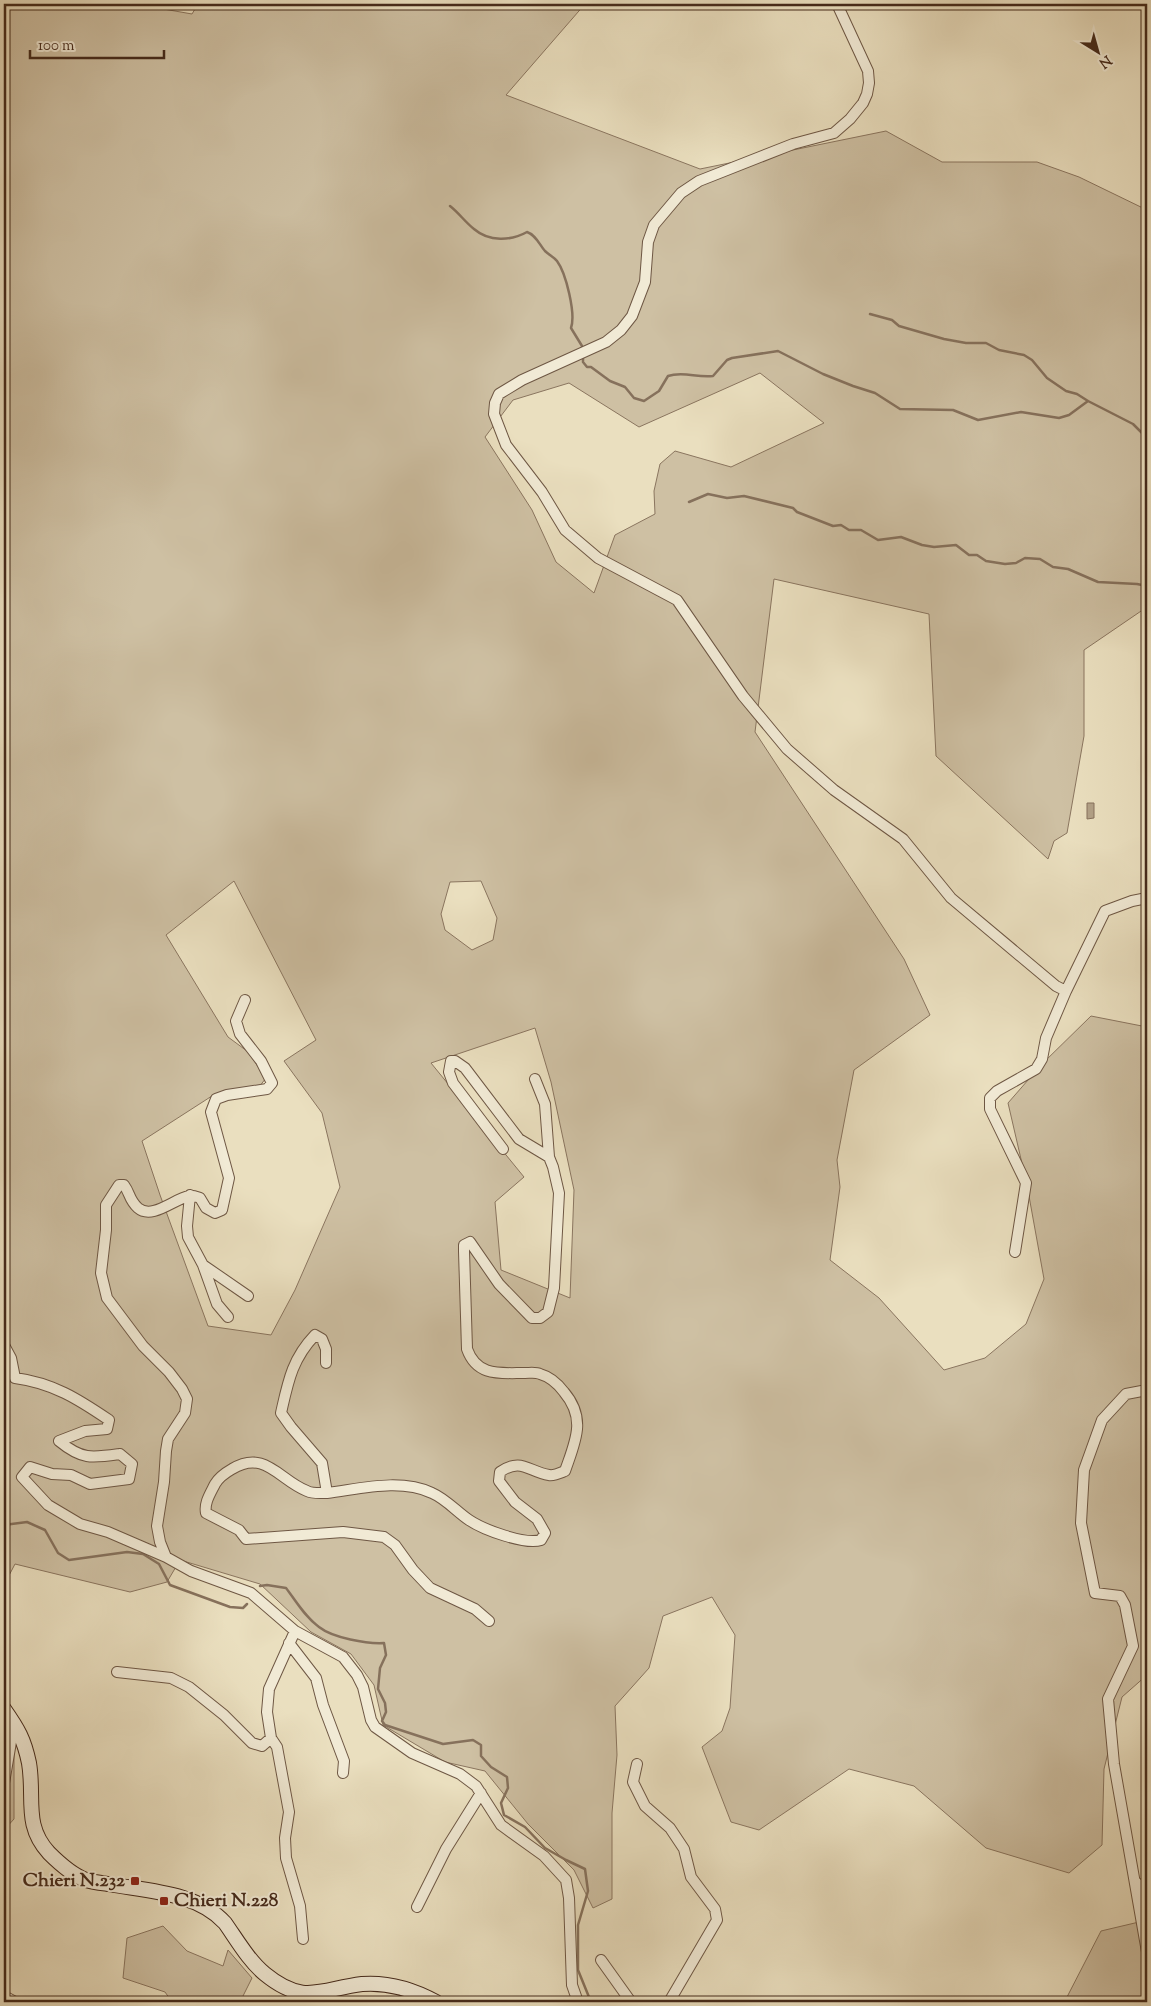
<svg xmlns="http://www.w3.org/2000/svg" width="1151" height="2006" font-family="'Sorts Mill Goudy',serif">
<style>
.green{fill:#cec0a3;stroke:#8a755f;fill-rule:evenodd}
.water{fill:#b2a187;stroke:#86715c}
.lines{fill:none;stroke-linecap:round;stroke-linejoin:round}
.stream{stroke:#86715c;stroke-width:2.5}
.minor-casing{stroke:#6e5744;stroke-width:12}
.secondary-casing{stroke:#452a1b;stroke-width:16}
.minor{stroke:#f1ead5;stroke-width:10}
.secondary{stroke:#f1ead5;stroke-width:14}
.poi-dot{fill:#8f2418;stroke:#f1ead5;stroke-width:2}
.labels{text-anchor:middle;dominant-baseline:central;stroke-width:4;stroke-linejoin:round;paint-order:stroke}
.poi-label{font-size:19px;font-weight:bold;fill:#452a1b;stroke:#f1ead5;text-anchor:end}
</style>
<rect width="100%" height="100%" fill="#eadfbf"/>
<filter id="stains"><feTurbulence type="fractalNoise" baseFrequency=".004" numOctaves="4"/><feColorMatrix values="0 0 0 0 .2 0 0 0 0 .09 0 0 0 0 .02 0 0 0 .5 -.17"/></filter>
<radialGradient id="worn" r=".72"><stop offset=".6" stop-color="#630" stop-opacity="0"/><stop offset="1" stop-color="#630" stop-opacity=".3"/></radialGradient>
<path class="green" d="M 4,4 L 135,4 L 192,14 L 198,4 L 585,4 L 506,95 L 700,169 L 886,131 L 942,162 L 1037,162 L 1079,177 L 1147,210 L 1147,607 L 1084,650 L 1084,736 L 1067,833 L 1054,841 L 1048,859 L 936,756 L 929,614 L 774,579 L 755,732 L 904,959 L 930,1015 L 854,1070 L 837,1160 L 840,1187 L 830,1260 L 879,1298 L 944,1370 L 985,1358 L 1026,1324 L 1044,1279 L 1027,1185 L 1008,1103 L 1042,1064 L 1091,1016 L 1147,1027 L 1147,1675 L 1122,1697 L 1104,1769 L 1102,1845 L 1069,1873 L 986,1848 L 914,1786 L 849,1769 L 759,1830 L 731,1822 L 702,1747 L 722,1731 L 730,1708 L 735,1635 L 712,1597 L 663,1616 L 649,1668 L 615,1706 L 617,1755 L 612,1813 L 612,1899 L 593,1908 L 574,1870 L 528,1824 L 485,1771 L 445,1762 L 383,1725 L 374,1685 L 351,1654 L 311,1632 L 260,1584 L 180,1560 L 167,1582 L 130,1592 L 15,1564 L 4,1585 ZM 760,373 L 824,423 L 731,467 L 675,451 L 660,464 L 654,491 L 655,514 L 615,535 L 594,593 L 556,562 L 532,510 L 485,437 L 513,400 L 569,383 L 639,427 ZM 234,881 L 316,1040 L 284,1061 L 322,1113 L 340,1187 L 295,1290 L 271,1335 L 208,1326 L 160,1195 L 142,1141 L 215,1094 L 259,1087 L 266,1078 L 247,1051 L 228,1037 L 166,935 ZM 481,881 L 497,918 L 493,940 L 472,950 L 445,930 L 441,914 L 450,882 ZM 535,1028 L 551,1082 L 574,1190 L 570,1298 L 501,1270 L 495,1202 L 524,1177 L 431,1063 Z
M 4,1743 L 14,1754 L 14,1819 L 4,1830 Z
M 1139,1922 L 1147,1950 L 1147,2002 L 1069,2002 L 1067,1997 L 1101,1931 Z
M 163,1926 L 187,1951 L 223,1966 L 228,1950 L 252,1978 L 240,2002 L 172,2002 L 165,1992 L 123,1978 L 127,1938 Z"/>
<path class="water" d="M 1087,803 L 1094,803 L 1094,818 L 1087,819 Z"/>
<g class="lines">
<path class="stream" d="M 450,206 C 459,213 465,222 474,229 C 489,242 511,241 527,232 C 536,235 539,244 545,251 C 549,255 554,257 557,261 C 566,273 576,314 571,328 L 582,346
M 870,314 L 892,320 L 899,326 L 944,339 L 966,343 L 986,343 L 999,350 L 1024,355 L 1032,360 L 1047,378 L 1066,391 L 1077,394 L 1088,401
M 583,358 L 583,362 L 587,367 L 591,367 L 610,381 L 625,387 L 634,398 L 644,401 L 659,391 L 668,376 C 683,371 697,378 713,376 L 727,360 L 732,358 L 778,351 L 823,374 L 853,386 L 875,393 L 900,409 L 953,410 L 978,420 L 1021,412 L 1059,418 L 1069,415 L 1088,401 L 1133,424 L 1147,438
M 689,502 L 708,494 L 727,498 L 744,496 L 793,508 L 797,512 L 833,526 L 841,525 L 849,530 L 861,530 L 878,540 L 901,537 L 922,545 L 934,547 L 956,545 L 969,555 L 977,555 L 986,561 L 1005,564 L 1016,563 L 1025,558 L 1040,559 L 1053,567 L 1068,569 L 1098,582 L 1137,584 L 1147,586
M 4,1525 L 27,1522 L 45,1530 L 58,1553 L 69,1560 L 127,1552 L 143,1554 L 159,1564 L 170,1585 L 230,1607 L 243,1608 L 247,1604
M 260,1586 L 267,1585 L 286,1588 C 296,1601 305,1617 319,1627 C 333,1638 367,1644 384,1643 L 386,1655 L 380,1668 L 378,1689 L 385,1703 L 386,1712 L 382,1721 L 385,1725 L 443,1744 L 473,1740 L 481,1745 L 481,1756 L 491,1767 L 507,1777 L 508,1788 L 501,1803 L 504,1815 L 525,1827 L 545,1848 L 566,1860 L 585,1869 L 588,1891 L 578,1925 L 578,1970 L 591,2002"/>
<defs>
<path id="minor" d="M 837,4 L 868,71 L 869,83 L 867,94 L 863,103 L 850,119 L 834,133 L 793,144 L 699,181 L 681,193 L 654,225 L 648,242 L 645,282 L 632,316 L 621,330 L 606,342 L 522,380 L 499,394 L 495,403 L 494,414 L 506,445 L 542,492 L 565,530 L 598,558 L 677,600 L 743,696 L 787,749 L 834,790 L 903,839 L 951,898 L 1056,986 L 1066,991 L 1105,911 L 1132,901 L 1147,898
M 535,1079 L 545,1104 L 549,1157
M 190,1195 L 187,1226 L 188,1237 L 203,1265 L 217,1304 L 228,1317
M 1015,1252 L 1026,1183 L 990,1109 L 990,1098 L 997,1091 L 1036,1069 L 1042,1059 L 1046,1038 L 1066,991
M 203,1265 L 248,1296
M 4,1345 L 11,1358 L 15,1378 C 53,1383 78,1399 109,1420 L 107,1429 L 85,1431 L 59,1441 C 82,1460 92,1458 120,1454 L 132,1464 L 129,1479 L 90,1484 L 71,1475 L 52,1474 L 30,1467 L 22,1477 L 48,1505 L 80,1524 L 108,1532 L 166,1557 L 191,1571 L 251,1593 L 295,1631 L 343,1657 L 357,1675 L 363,1687 L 371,1720 L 375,1727 L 412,1753 L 460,1774 L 476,1786 L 501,1825 L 544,1856 L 566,1880 L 569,1898 L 572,1985 L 578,2002
M 326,1363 L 326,1349 L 322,1339 L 315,1335 C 292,1359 288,1382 281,1413 L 291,1427 L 322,1463 L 327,1493 C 320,1493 313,1494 307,1491 C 279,1480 265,1449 232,1469 C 225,1473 219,1477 215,1484 C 210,1494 204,1503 206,1513 L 239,1530 L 246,1539 L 343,1532 L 384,1537 L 395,1545 L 413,1570 L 430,1588 L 475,1609 L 489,1621
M 1147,1390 L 1126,1394 L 1102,1420 L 1084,1470 L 1081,1523 L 1095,1593 L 1120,1596 L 1125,1605 L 1133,1646 L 1108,1699 L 1114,1764 L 1147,1952
M 327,1493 C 360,1489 400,1478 432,1493 C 446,1499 457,1512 469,1520 C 484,1530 525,1545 541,1540 L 545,1533 L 537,1519 L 515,1502 L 499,1481 L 500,1472 C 521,1457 529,1472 549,1475 C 554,1476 560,1473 565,1471 C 575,1442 587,1419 564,1392 C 558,1384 551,1377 540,1374 C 536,1372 530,1373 525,1373 C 500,1373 477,1377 467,1349 L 464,1251 L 464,1245 L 470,1242 L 499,1284 L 532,1318 L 540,1318 L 548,1312 L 554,1288 L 559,1193 L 553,1167 L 549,1157 L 519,1139 L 465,1068 L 455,1061 L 451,1061 L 449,1072 L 453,1083 L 503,1149
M 166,1557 L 160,1542 L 157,1526 L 164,1482 L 166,1451 L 168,1439 L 185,1413 L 187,1399 L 182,1389 L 169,1372 L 143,1346 L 107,1298 L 101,1273 L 106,1230 L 106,1205 L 119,1185 L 124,1185 C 130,1193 129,1200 138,1208 C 152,1220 174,1199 189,1196 C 193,1195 197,1197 200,1198 L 206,1208 L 215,1213 L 222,1210 L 229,1178 L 211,1112 L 216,1099 L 227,1095 L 267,1089 L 272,1083 L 261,1061 L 240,1034 L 236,1021 L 245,1000
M 289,1643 L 316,1678 L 323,1705 L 344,1761 L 343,1773
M 117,1672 L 171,1678 L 189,1687 L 224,1715 L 252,1743 L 262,1746 L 271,1738 L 267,1712 L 269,1689 L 295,1631
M 4,1725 L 11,1742 L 4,1783
M 271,1738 L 277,1747 L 289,1812 L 285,1838 L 286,1858 L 300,1906 L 303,1939
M 637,1764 L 633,1782 L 645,1806 L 670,1828 L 684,1849 L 691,1877 L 715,1909 L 717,1920 L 669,2002
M 1136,1882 L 1145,1892 L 1147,1897
M 417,1907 L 446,1849 L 481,1793
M 601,1960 L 631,2002
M 4,1996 L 15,2002"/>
<path id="secondary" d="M 4,1709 C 18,1729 24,1739 29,1763 C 35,1798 23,1825 49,1853 C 59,1863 72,1875 86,1880 C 93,1882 101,1883 108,1884 C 147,1891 197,1892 225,1923 C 237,1940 249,1961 265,1974 C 304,2006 321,1989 362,1984 C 388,1982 414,1990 436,2002"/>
</defs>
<use href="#minor" class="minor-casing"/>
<use href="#secondary" class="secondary-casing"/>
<use href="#minor" class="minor"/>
<use href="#secondary" class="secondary"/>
</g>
<g class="poi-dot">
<rect x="130" y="1876" width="10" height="10" rx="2.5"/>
<rect x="159" y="1896" width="10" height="10" rx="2.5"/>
</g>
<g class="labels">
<g class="poi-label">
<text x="125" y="1881">Chieri N.232</text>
<text x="174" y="1901" text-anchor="start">Chieri N.228</text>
</g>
</g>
<rect width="1151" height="2006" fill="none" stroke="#eadfbf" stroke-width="20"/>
<rect x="5" y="5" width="1141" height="1996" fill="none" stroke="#452a1b" stroke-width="2.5"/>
<rect x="10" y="10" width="1131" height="1986" fill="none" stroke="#452a1b"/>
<g transform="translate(1098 52) rotate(143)" stroke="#f1ead5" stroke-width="4" paint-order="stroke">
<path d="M0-4L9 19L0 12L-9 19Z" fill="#452a1b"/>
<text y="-8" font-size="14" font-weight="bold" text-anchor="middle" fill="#452a1b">N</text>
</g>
<path d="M30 50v8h134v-8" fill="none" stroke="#452a1b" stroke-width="2.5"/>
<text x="38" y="50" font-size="15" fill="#452a1b" stroke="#f1ead5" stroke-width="4" paint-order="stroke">100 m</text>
<rect width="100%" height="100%" filter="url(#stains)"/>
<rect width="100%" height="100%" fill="url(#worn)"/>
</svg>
